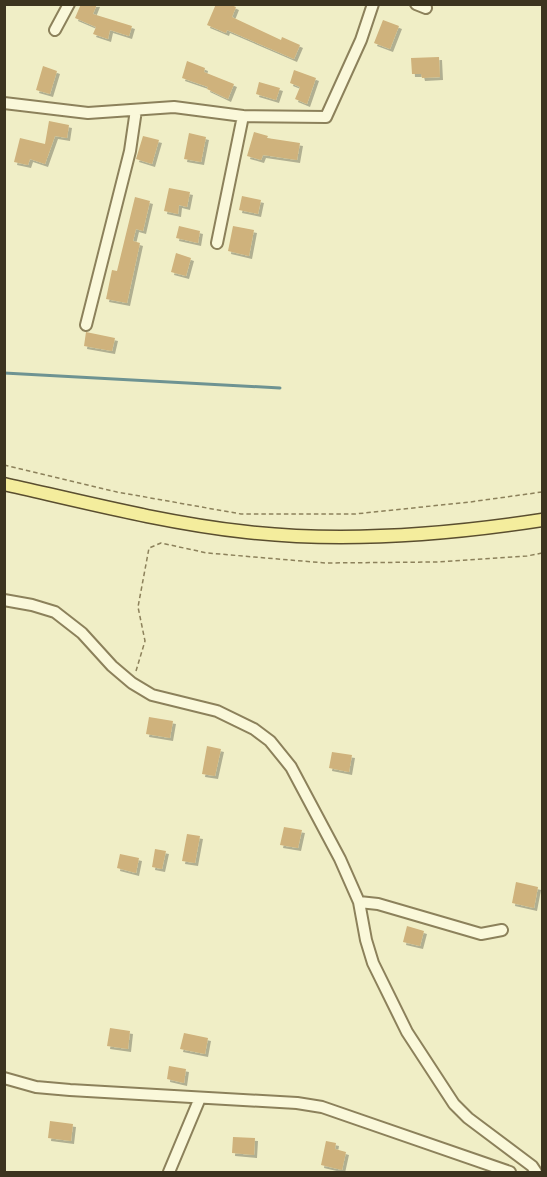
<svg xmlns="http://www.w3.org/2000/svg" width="547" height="1177" font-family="Bitter,serif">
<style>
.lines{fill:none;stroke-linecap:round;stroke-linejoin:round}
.stream{stroke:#6e9392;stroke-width:3}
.building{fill:#cfb27b;filter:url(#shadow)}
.minor-casing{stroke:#8c815b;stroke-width:14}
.major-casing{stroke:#5a4e2f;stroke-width:15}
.path{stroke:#8c815b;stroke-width:1.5;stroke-dasharray:4.5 3;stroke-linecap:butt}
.minor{stroke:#faf8da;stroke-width:10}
.major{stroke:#f4ed9d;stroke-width:12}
</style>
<defs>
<filter id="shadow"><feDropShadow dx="3" dy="3" stdDeviation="0" flood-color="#0004"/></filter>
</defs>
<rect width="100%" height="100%" fill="#f0eec6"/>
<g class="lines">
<path class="stream" d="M 4,373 L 280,388"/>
</g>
<path class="building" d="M 81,4 L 97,4 L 93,14 L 132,26 L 129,36 L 110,30 L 108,39 L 93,34 L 96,27 L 75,18 Z
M 216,4 L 229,4 L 236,7 L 232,17 L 281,40 L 282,37 L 300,45 L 294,59 L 227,30 L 226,33 L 207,25 Z
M 383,20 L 399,26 L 390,49 L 374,43 Z
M 439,57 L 440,77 L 422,78 L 421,74 L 412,74 L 411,58 Z
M 187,61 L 205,68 L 204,72 L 234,84 L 228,99 L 207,89 L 208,87 L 182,78 Z
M 43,66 L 57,71 L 50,94 L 36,90 Z
M 294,70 L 316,78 L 307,104 L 295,99 L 300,87 L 290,83 Z
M 259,82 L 280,88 L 276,100 L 256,94 Z
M 49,121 L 69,125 L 67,138 L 55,136 L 45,164 L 30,159 L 28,165 L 14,162 L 20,138 L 45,144 Z
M 254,132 L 268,136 L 267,138 L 300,143 L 297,160 L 263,155 L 261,160 L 247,156 Z
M 189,133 L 206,137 L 201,162 L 184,159 Z
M 143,136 L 159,140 L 152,164 L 136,159 Z
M 169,188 L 190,192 L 187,207 L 179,205 L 178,214 L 164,211 Z
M 242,196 L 261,200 L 258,214 L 239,210 Z
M 135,197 L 150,201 L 143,231 L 136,229 L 133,241 L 140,243 L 127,303 L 106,299 L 112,270 L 117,271 Z
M 179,226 L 200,231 L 198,243 L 176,238 Z
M 233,226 L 254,230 L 249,256 L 228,251 Z
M 176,253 L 191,258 L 186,276 L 171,272 Z
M 86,332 L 115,338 L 112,351 L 84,346 Z
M 149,717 L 173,721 L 170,738 L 146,734 Z
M 207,746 L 221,749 L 215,776 L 202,774 Z
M 332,752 L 352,755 L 349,772 L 329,768 Z
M 284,827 L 302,830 L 298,848 L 280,845 Z
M 187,834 L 200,836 L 195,863 L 182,861 Z
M 155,849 L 166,851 L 162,869 L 152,867 Z
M 120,854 L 139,858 L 136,873 L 117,868 Z
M 516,882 L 538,887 L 534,908 L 512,903 Z
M 407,926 L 424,931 L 420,946 L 403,942 Z
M 110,1028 L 130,1031 L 128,1049 L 107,1046 Z
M 184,1033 L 208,1038 L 205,1054 L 180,1049 Z
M 169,1066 L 186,1069 L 184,1083 L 167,1079 Z
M 50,1121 L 73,1124 L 71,1141 L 48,1138 Z
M 233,1137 L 255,1138 L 254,1155 L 232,1153 Z
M 326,1141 L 336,1143 L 335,1149 L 346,1152 L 342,1170 L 321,1165 Z"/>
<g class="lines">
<defs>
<path id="minor" d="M 416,4 L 426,8
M 55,30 L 69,4
M 4,103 L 88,113 L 174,107 L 243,116 L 326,117 L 361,40 L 373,4
M 217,243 L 243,116
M 86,325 L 130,151 L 136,110
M 4,600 L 32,605 L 55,612 L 82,633 L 112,666 L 132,683 L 152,695 L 217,711 L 254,729 L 270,741 L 291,767 L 340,859 L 359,902 L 366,940 L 373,963 L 407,1032 L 454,1104 L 468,1118 L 532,1166 L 536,1172
M 359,902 L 378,904 L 481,934 L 502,930
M 4,1078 L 36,1087 L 70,1090 L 297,1103 L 322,1107 L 510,1172
M 169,1172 L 200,1098"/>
<path id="major" d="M 4,484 C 84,502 165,523 247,532 C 345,543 445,535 542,520"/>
</defs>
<use href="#minor" class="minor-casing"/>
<use href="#major" class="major-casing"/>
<path class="path" d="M 4,465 L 117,492 L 241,514 L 355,514 L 470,502 L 542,492
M 136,671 L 145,641 L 138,607 L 149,548 L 161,543 L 207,553 L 326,563 L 436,562 L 527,556 L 542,553"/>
<use href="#minor" class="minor"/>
<use href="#major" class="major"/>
</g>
<rect width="547" height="1177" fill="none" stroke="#3c341f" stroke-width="12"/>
</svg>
